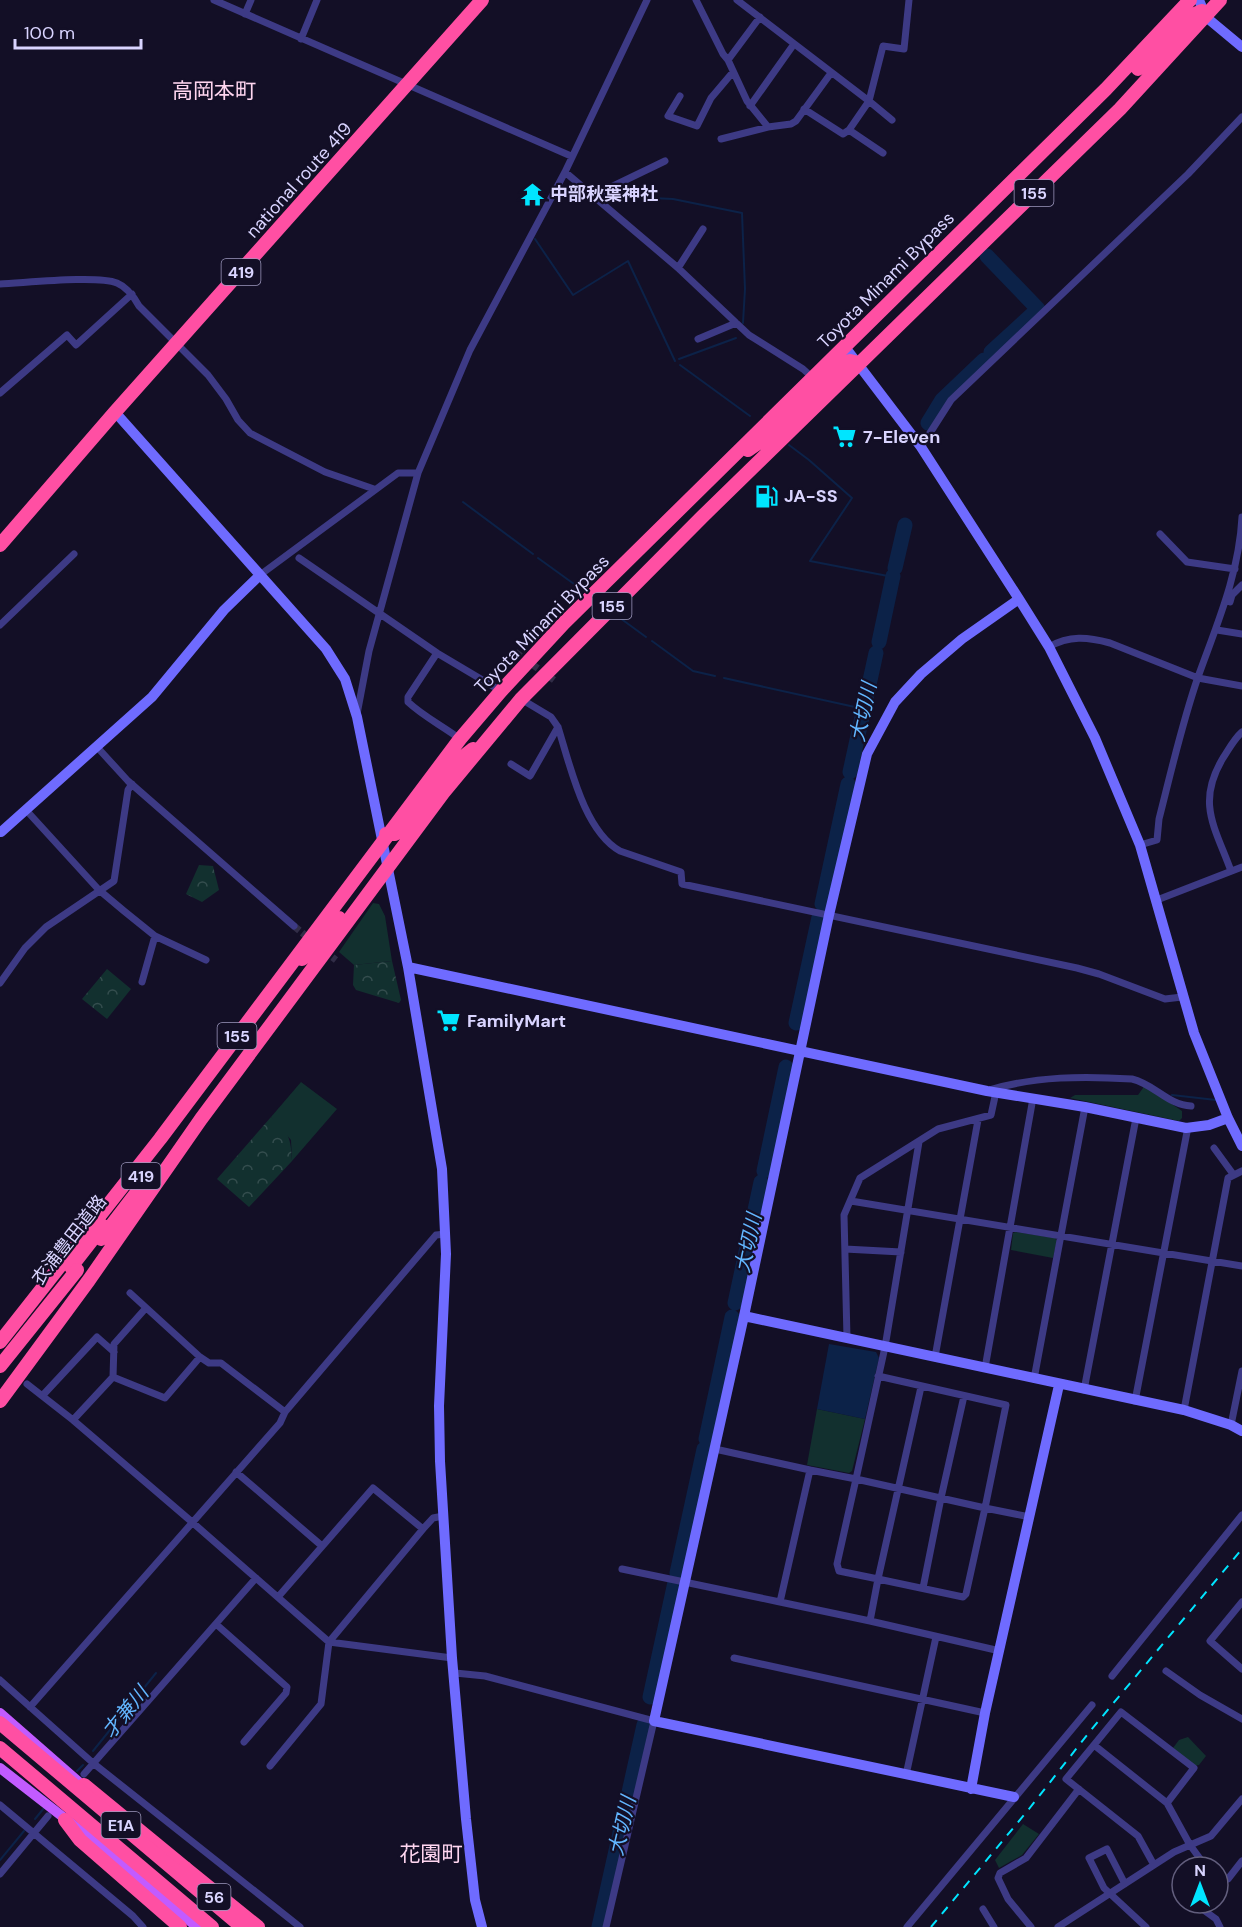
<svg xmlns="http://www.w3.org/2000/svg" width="1242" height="1927" font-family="'DM Sans','Noto Sans JP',sans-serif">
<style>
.green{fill:#12302f}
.forest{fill:url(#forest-crowns)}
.water{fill:#0c2248}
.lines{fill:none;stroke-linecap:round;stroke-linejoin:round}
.stream{stroke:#0c2248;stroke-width:2}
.river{stroke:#0c2248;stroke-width:15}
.street-tunnel{stroke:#312d47;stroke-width:7;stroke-dasharray:7 3.5;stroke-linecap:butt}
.street{stroke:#3d3a85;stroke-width:7}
.secondary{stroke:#6f6bff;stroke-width:10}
.primary{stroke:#c25bff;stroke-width:10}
.highway{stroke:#ff4fa3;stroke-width:14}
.rail{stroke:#00e5ff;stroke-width:2;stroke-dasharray:9 8;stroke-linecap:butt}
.highway-bridge{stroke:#ff4fa3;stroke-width:14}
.labels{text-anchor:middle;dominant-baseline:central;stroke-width:4.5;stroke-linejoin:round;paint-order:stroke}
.shield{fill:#130f26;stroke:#9e99be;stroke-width:1.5}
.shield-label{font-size:16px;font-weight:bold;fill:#d9d4ff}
.street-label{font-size:18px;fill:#d9d4ff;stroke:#130f26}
.poi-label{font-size:18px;font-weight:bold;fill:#d9d4ff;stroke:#130f26;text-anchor:start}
.water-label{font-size:20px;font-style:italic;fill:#62b6ff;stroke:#130f26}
.quarter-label{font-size:21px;fill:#ffd6f0;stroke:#130f26}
</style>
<defs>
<pattern id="forest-crowns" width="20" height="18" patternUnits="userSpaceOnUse" patternTransform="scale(1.5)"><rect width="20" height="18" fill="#12302f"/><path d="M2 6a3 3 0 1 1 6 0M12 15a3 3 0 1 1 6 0" fill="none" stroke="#344d4e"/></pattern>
</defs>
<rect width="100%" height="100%" fill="#130f26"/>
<path class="green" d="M 373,903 L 379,904 L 385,916 L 392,961 L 354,965 L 339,952 Z
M 301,1082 L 337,1109 L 292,1161 L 291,1140 L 271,1117 Z
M 1142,1083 L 1182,1111 L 1182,1118 L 1179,1121 L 1070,1098 L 1075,1095 L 1138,1095 L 1143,1088 Z
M 1016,1232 L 1055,1238 L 1057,1241 L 1053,1258 L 1011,1250 L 1013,1233 Z
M 817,1409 L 865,1419 L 852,1471 L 849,1473 L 807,1465 Z
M 1188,1737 L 1206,1756 L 1199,1765 L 1194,1766 L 1173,1748 L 1179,1740 Z
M 1023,1824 L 1039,1834 L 1022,1855 L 999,1868 L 995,1860 Z"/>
<path class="forest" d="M 199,865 L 213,866 L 219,890 L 202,902 L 186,894 Z
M 392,961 L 401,1000 L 399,1003 L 356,990 L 353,985 L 354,965 Z
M 107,969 L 131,989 L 107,1019 L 82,999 Z
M 271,1117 C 289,1131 291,1139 292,1161 L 249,1207 L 217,1179 Z"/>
<path class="water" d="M 829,1344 L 876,1352 L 879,1358 L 865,1419 L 817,1409 Z"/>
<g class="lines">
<path class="stream" d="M 608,196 L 673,199 L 742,213 L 745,289 L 743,323
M 535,239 L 573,295 L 628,261 L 675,361
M 679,359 L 736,338
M 680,365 L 750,416
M 789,445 L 809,460 L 852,498 L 810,561 L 893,577
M 463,502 L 533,554
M 538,558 L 574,584
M 620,618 L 646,637
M 652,641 L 693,671 L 715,676
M 724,678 L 864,709
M 1172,1095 L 1216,1100
M 93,1751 L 156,1673
M 77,1771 L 83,1765
M 35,1819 L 44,1808
M 0,1860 L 24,1831"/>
<path class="river" d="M 987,256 L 1038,309 L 991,352
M 928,423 L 942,400 L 984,360
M 895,568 L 905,525
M 879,642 L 893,576
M 850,772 L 876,653
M 822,904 L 848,784
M 796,1023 L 819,917
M 764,1171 L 786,1067
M 735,1303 L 761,1182
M 706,1439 L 732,1317
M 677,1573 L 704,1449
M 650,1697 L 675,1582
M 599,1927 L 644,1725"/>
<path class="street-tunnel" d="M 515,652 L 554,680
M 294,926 L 311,940
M 324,951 L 336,960"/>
<path class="street" d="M 214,0 L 571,156
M 696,0 L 723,54 L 728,60
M 737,0 L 869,101 L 883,46 L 904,49 L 909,0
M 245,14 L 251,0
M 760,17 L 728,60 L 747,101 L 768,127
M 301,39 L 317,0
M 680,96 L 668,116 L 697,126 L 711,98 L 733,72
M 750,106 L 794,44
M 804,109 L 843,134 L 849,130 L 869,101 L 892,120
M 849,130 L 883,153
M 721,139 L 768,127 L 791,124 L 796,121 L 831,73
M 565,172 L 677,267 L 749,335 L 803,369 L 813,378
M 594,198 L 609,188 L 665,161
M 678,268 L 703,229
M 0,284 C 25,283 97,275 117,283 C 127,287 134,297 139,306 L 208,375 L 226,399 L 238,420 L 250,433 L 325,472 L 374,489
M 698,339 L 736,323
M 0,393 L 67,335 L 76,345 L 132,294
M 921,447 L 951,400 L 1188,174 L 1242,117
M 1160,534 L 1187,562 L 1235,569
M 299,558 L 437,653 L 501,691
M 260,575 L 398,473 L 418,473
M 1230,602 L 1232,595 L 1242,585
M 0,625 L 74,554
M 1217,630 L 1242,634
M 1049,647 C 1069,635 1088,637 1110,643 L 1198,678 L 1242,686
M 437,653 L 408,697 L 408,702 C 424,717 443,726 460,739
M 521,699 L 551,717 L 558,727 C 570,765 584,831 620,851 L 681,872 L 682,884 L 1077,968 L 1099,974 L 1165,999 L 1182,997
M 357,714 L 369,651 L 418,473 L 470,350 L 565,172 L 647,0
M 97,747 L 128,781 L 294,926
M 511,764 L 530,776 L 558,727
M 26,810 L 99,890 L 124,911 L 155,936 L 206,960
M 1140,845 L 1157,840 L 1159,819 C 1171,772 1182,723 1198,677 C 1217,624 1239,574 1242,517
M 1231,871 C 1215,827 1196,803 1223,758 C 1229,749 1234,739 1242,732
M 1157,900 L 1242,867
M 142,982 L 155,936
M 0,983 L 25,948 L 46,927 L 114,881 L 128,790 L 132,784
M 989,1090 C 1036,1076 1084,1076 1132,1079 C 1154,1084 1168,1105 1191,1106
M 1214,1148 L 1233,1174
M 851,1201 L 1242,1266
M 845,1249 L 901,1252
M 130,1293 L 200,1357 L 209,1363 L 221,1363 L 285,1412
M 847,1338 L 844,1215 L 860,1178 L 938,1129 L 991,1115 L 996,1092
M 935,1357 L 978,1120
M 985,1368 L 1033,1098
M 878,1376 L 1006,1405 L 985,1508 L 856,1479 L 885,1347 L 919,1142
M 113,1377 L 165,1398 L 200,1357
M 1034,1379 L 1085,1107
M 27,1384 L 73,1420 L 192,1522 L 329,1642 L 452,1658
M 921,1387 L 878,1579 L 839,1571 L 837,1564 L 856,1479 L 810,1470 L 780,1602 L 870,1621 L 878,1579 L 963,1597 L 966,1594 L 985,1508 L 1030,1517
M 1084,1390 L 1136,1118
M 43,1395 L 97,1337 L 114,1352
M 1135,1401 L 1187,1132 L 1186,1128
M 1184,1410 L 1228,1178 L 1242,1171
M 73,1420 L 113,1377 L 114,1344 L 145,1309
M 1231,1425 L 1242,1371
M 715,1449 L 810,1470
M 236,1472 L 322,1546
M 622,1569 L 780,1602
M 923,1588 L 941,1498 L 964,1396
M 278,1597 L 373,1488 L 423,1529
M 1242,1602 L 1210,1641 L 1242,1669
M 870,1621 L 1000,1651
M 216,1624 L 287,1687 L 286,1693 L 244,1742
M 734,1658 L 985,1713
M 1166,1671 L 1200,1695 L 1242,1719
M 455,1673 L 485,1676 L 654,1721 L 606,1927
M 1112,1676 L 1242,1515
M 0,1680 L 93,1763 L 300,1927
M 30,1707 L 280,1423 L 285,1412 L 436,1235 L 446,1234
M 1094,1745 L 1167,1803 L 1190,1845 L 1206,1867
M 270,1766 L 321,1704 L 329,1642 L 423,1529 L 433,1518 L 443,1516
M 84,1774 L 256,1578
M 906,1775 L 936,1637
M 0,1805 L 133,1916 L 143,1927
M 1154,1865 L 1138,1836 L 1066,1779 L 1121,1712 L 1194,1768 L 1167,1803
M 0,1874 L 48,1816
M 1218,1876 L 1223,1880 L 1228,1879 L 1242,1861
M 1125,1884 L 1107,1849 L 1089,1858 L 1104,1888 L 1146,1927
M 1198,1906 L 1216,1919 L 1220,1927
M 983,1909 L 994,1927
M 907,1927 L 1092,1705
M 1031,1927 L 1008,1899 L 998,1878 L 1000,1873 L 1026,1858 L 1079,1789
M 1058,1927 L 1174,1852 L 1211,1836 L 1242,1799"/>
<path class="secondary" d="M 1199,0 L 1206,17 L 1242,47
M 845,347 L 921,447 L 1019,599 L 1049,647 L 1095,738 L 1140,845 L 1194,1033 L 1228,1118 L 1242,1146
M 115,412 L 326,649 L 345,679 L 357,717 L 408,967 L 442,1169 L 446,1254 L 439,1406 L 440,1461 L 452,1658 L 466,1819 L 475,1900 L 482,1927
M 1,832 L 152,697 L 224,610 L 260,575
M 408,967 L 987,1091 L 1085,1107 L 1186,1128 L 1209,1125 L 1228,1118
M 744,1316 L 1184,1410 L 1231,1425 L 1242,1431
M 971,1789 L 985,1713 L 1059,1385
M 1014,1797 L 654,1721 L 744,1316 L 829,915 L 867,754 L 895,702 L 921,674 L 962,639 L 1019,599"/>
<path class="primary" d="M 0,1713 L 88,1790
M 0,1768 L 94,1841 L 197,1927"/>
<path class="highway" d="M 1138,69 L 1186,18 L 1202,11
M 748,450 L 774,432 L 843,364 L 850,361 L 858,363
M 0,545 L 115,412 L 482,0
M 386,834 L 395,834 L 404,829 L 449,768 L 473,749
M 302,959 L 323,940 L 339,918
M 101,1239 L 144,1183
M 71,1267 L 103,1226
M 0,1342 L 160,1139 L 460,739 L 501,691 L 564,623 L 1106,89 L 1190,0
M 0,1401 L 89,1280 L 201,1119 L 443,793 L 521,699 L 703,516 L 1120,109 L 1220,0
M 84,1785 L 185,1868
M 65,1820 L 80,1840 L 180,1927"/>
<path class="rail" d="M 931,1927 L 1029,1809 L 1091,1730 L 1242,1549"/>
<path class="highway-bridge" d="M 0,1366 L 77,1270
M 0,1723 L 242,1927
M 0,1748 L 212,1927
M 185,1868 L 258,1927"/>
</g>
<defs>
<symbol id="temple-bare" viewBox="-9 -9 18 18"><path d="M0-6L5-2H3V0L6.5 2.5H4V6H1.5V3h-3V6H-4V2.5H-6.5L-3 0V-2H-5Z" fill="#00e5ff" stroke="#130f26" stroke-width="2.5" paint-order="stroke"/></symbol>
<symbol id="supermarket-bare" viewBox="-9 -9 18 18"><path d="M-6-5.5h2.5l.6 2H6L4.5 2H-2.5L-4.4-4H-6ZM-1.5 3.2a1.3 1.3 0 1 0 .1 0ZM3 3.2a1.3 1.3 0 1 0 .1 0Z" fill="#00e5ff" stroke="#130f26" stroke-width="2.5" paint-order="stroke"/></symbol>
<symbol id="fuel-bare" viewBox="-9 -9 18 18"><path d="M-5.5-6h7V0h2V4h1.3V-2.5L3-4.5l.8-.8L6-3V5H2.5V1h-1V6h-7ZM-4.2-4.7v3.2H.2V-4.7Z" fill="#00e5ff" stroke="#130f26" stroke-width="2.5" paint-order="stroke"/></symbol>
</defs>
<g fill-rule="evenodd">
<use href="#temple-bare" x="516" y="178" width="33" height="33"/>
<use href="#supermarket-bare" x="828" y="420" width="33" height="33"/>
<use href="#fuel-bare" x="750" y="480" width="33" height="33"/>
<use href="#supermarket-bare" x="432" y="1004" width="33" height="33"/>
</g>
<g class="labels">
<g class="shield">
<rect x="1014.5" y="180" width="39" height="26" rx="4.5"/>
<rect x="221.5" y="259" width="39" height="26" rx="4.5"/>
<rect x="592.5" y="593" width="39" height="26" rx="4.5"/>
<rect x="217.5" y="1023" width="39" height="26" rx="4.5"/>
<rect x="121.5" y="1163" width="39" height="26" rx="4.5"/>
<rect x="101.5" y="1812" width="39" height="26" rx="4.5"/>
<rect x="197.5" y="1884" width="33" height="26" rx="4.5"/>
</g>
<g class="shield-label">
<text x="1034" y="193">155</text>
<text x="241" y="272">419</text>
<text x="612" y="606">155</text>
<text x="237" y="1036">155</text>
<text x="141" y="1176">419</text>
<text x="121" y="1825">E1A</text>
<text x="214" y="1897">56</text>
</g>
<g class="street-label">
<text transform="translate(299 180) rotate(-48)">national route 419</text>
<text transform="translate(886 280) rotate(-45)">Toyota Minami Bypass</text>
<text transform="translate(542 624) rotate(-46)">Toyota Minami Bypass</text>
<text transform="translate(69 1240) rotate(-52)">衣浦豊田道路</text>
</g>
<g class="poi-label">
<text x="550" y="194">中部秋葉神社</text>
<text x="863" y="437">7-Eleven</text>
<text x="784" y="496">JA-SS</text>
<text x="467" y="1021">FamilyMart</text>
</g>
<g class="water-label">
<text transform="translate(863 712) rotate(-78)">大切川</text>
<text transform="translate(748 1243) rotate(-78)">大切川</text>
<text transform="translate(125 1712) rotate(-51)">才兼川</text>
<text transform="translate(622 1826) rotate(-77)">大切川</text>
</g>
<g class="quarter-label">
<text x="214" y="91">高岡本町</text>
<text x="431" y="1854">花園町</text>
</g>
</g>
<g transform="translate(1200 1885)"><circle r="28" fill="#130f26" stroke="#625e7d" stroke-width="1.5"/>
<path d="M0-4.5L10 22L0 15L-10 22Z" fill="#00e5ff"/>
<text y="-9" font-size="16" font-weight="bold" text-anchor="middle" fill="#d9d4ff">N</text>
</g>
<path d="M15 39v9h126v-9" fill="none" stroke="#d9d4ff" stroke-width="3"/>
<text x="24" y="39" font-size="18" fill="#d9d4ff" stroke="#130f26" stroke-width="4.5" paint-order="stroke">100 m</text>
</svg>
